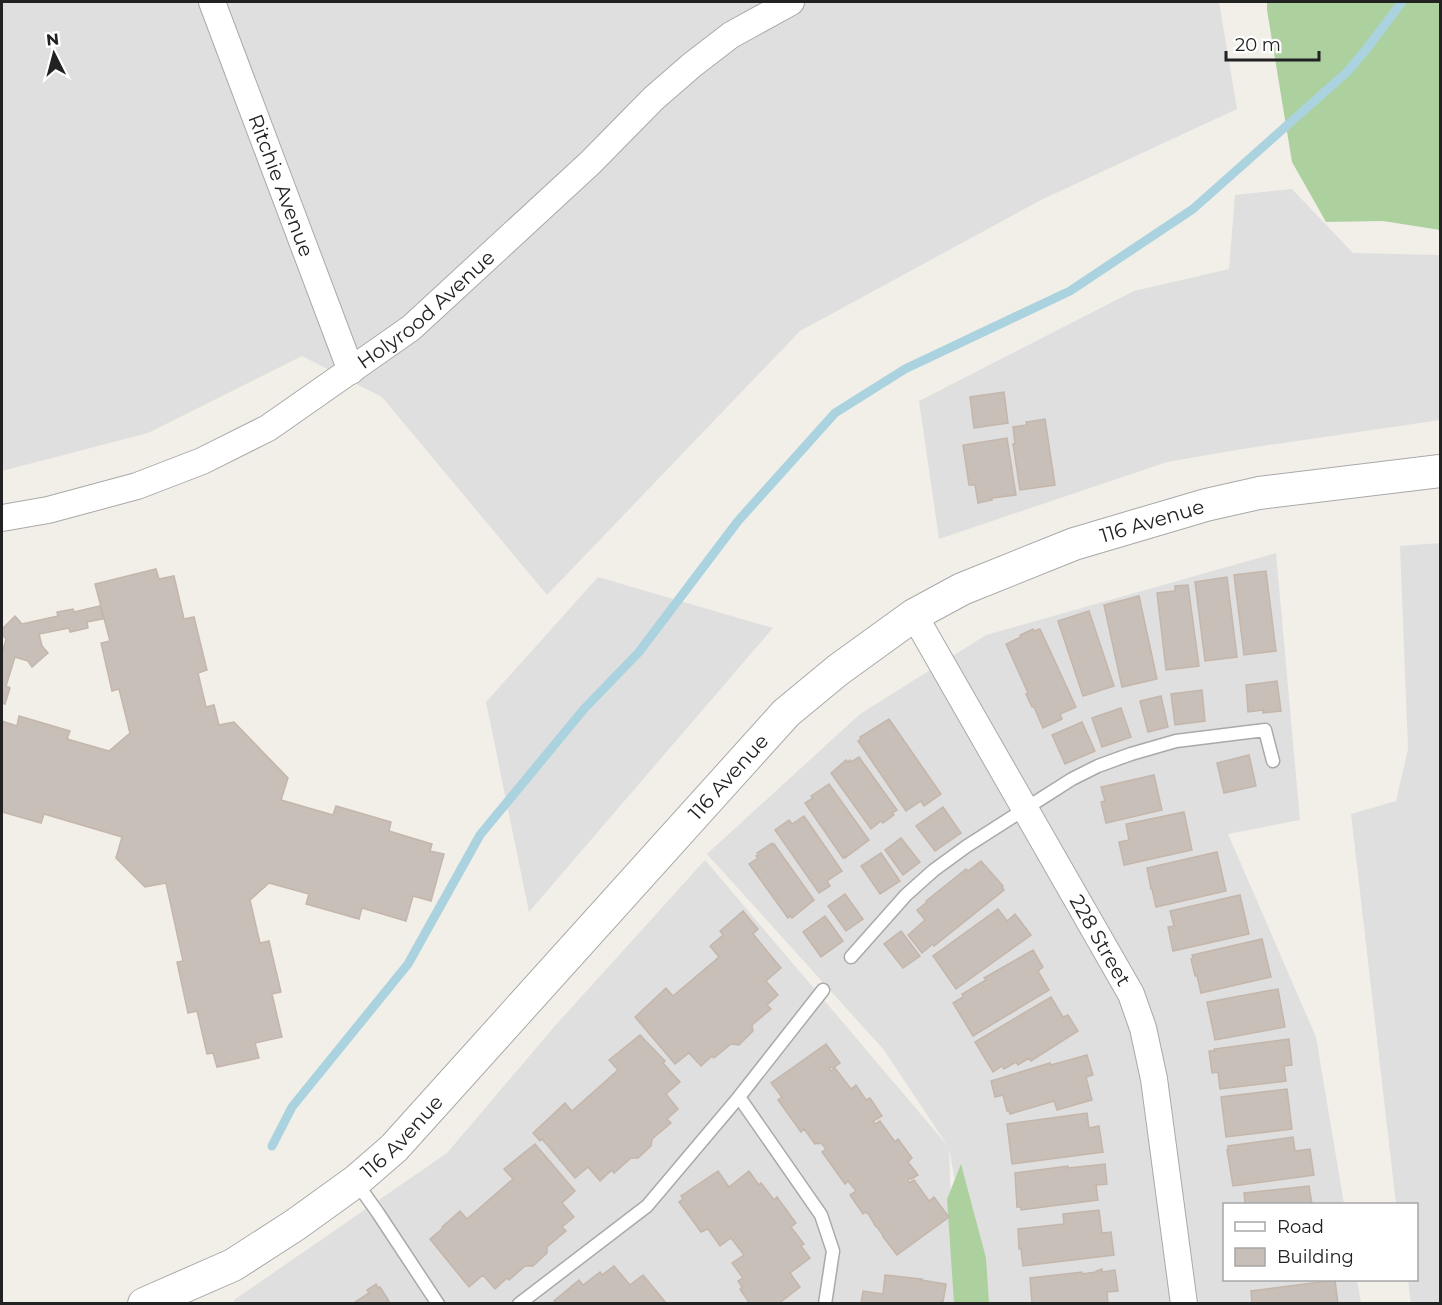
<svg xmlns="http://www.w3.org/2000/svg" width="1442" height="1305" font-family="Montserrat,sans-serif">
<style>
.residential{fill:#e0dfdf}
.forest{fill:#add19e}
.lines{fill:none;stroke-linecap:round;stroke-linejoin:round}
.stream{stroke:#aad3df;stroke-width:9}
.building{fill:#c7bfb8;stroke:#c4b6ab;stroke-width:1.5}
.service-casing{stroke:#a9a9a9;stroke-width:15}
.minor-casing{stroke:#a9a9a9;stroke-width:28}
.tertiary-casing{stroke:#a9a9a9;stroke-width:34}
.service{stroke:#fff;stroke-width:12}
.minor{stroke:#fff;stroke-width:26}
.tertiary{stroke:#fff;stroke-width:32}
.labels{text-anchor:middle;dominant-baseline:central;stroke-width:4.5;stroke-linejoin:round;paint-order:stroke}
.street-label{font-size:20px;fill:#222;stroke:#fff}
</style>
<rect width="100%" height="100%" fill="#f2efe9"/>
<path class="residential" d="M 2,2 L 1219,2 L 1237,109 L 1041,200 L 800,331 L 547,595 L 382,397 L 302,356 L 148,433 L 2,471 Z
M 1292,189 L 1353,253 L 1440,255 L 1440,420 L 1242,449 L 1167,462 L 939,539 L 919,401 L 1134,291 L 1229,269 L 1235,195 Z
M 1440,543 L 1440,1303 L 1411,1304 L 1408,1280 L 1416,1280 L 1416,1204 L 1396,1204 L 1351,814 L 1396,801 L 1408,749 L 1400,546 Z
M 1276,553 L 1300,820 L 1228,834 L 1316,1037 L 1344,1204 L 1224,1204 L 1224,1280 L 1357,1280 L 1361,1303 L 970,1303 L 965,1237 L 949,1148 L 954,1303 L 233,1304 L 234,1300 L 447,1153 L 554,1027 L 705,860 L 947,1145 L 884,1050 L 707,854 L 860,714 L 986,635 Z
M 598,577 L 773,628 L 529,912 L 486,702 Z"/>
<path class="forest" d="M 1267,2 L 1440,2 L 1440,230 L 1383,221 L 1326,222 L 1292,162 L 1267,10 Z
M 961,1164 L 986,1258 L 989,1303 L 954,1303 L 947,1199 Z"/>
<g class="lines">
<path class="stream" d="M 272,1146 L 292,1107 L 408,964 L 480,835 L 584,709 L 639,652 L 738,521 L 835,413 L 905,369 L 1070,291 L 1193,209 L 1347,72 L 1368,47 L 1402,2"/>
</g>
<path class="building" d="M 1004,392 L 1008,423 L 974,428 L 970,397 Z
M 1045,419 L 1055,485 L 1020,490 L 1013,444 L 1015,444 L 1013,427 L 1027,425 L 1026,422 Z
M 1007,438 L 1016,495 L 992,498 L 992,500 L 978,503 L 975,485 L 969,485 L 963,445 Z
M 156,569 L 159,579 L 174,576 L 184,619 L 194,617 L 207,670 L 198,673 L 206,707 L 214,705 L 219,725 L 234,722 L 288,778 L 281,800 L 333,815 L 336,806 L 391,822 L 389,831 L 432,844 L 430,851 L 444,854 L 431,901 L 413,896 L 406,921 L 362,908 L 359,919 L 306,904 L 309,894 L 269,883 L 250,900 L 260,943 L 269,941 L 281,992 L 272,994 L 282,1037 L 255,1043 L 259,1058 L 217,1067 L 213,1053 L 207,1054 L 197,1011 L 188,1013 L 177,962 L 183,961 L 166,883 L 145,887 L 116,858 L 122,837 L 44,814 L 41,823 L 2,812 L 2,721 L 17,726 L 19,716 L 70,731 L 67,739 L 109,751 L 130,733 L 119,689 L 112,691 L 101,643 L 110,641 L 95,584 Z
M 1266,571 L 1276,651 L 1244,655 L 1234,575 Z
M 1227,577 L 1237,657 L 1205,661 L 1195,582 Z
M 1188,585 L 1199,666 L 1166,670 L 1157,593 L 1175,591 L 1175,586 Z
M 1139,596 L 1157,679 L 1122,687 L 1104,605 Z
M 100,606 L 103,619 L 87,622 L 88,628 L 70,632 L 69,628 L 39,634 L 42,646 L 48,653 L 32,667 L 28,661 L 15,657 L 6,686 L 10,688 L 5,704 L 2,703 L 2,654 L 6,639 L 2,634 L 2,629 L 15,616 L 22,624 L 58,616 L 57,612 L 73,609 L 74,612 Z
M 1089,611 L 1114,686 L 1083,696 L 1058,621 Z
M 1033,629 L 1034,631 L 1040,629 L 1076,707 L 1060,714 L 1062,719 L 1043,728 L 1034,707 L 1032,707 L 1026,694 L 1028,693 L 1006,644 L 1021,637 L 1020,635 Z
M 1277,681 L 1281,711 L 1263,713 L 1263,710 L 1248,712 L 1246,685 Z
M 1202,690 L 1205,721 L 1175,725 L 1171,694 Z
M 1161,696 L 1168,727 L 1148,732 L 1140,701 Z
M 1121,708 L 1131,737 L 1102,747 L 1092,718 Z
M 889,719 L 941,794 L 924,806 L 921,801 L 906,811 L 858,741 L 861,739 L 860,737 Z
M 1082,722 L 1095,751 L 1065,764 L 1052,735 Z
M 1249,755 L 1256,786 L 1224,793 L 1217,763 Z
M 859,757 L 897,810 L 892,813 L 894,815 L 883,823 L 881,821 L 871,829 L 831,773 L 846,760 L 848,762 L 850,760 L 851,762 Z
M 1154,775 L 1162,810 L 1106,823 L 1101,802 L 1105,801 L 1101,787 Z
M 829,784 L 869,840 L 845,858 L 845,856 L 843,858 L 805,803 L 813,798 L 811,796 Z
M 943,807 L 961,833 L 935,851 L 916,826 Z
M 1184,812 L 1192,850 L 1124,865 L 1119,842 L 1129,840 L 1126,824 Z
M 804,816 L 842,871 L 827,881 L 830,886 L 819,893 L 775,830 L 789,820 L 792,824 Z
M 901,838 L 920,862 L 903,875 L 885,850 Z
M 772,843 L 773,845 L 774,844 L 814,900 L 792,918 L 790,916 L 788,918 L 749,864 L 758,858 L 756,856 L 758,855 L 757,853 Z
M 1217,852 L 1226,891 L 1156,907 L 1152,889 L 1151,889 L 1147,868 Z
M 881,853 L 900,881 L 880,894 L 861,866 Z
M 981,861 L 1003,886 L 1002,887 L 1004,890 L 934,946 L 933,944 L 922,953 L 908,935 L 925,920 L 917,910 L 927,902 L 926,901 L 966,869 L 968,871 Z
M 845,894 L 863,919 L 846,931 L 828,906 Z
M 1240,895 L 1249,934 L 1173,951 L 1168,927 L 1174,926 L 1170,911 Z
M 998,909 L 1007,921 L 1015,914 L 1031,935 L 956,989 L 933,956 Z
M 743,911 L 758,929 L 753,934 L 781,968 L 766,981 L 778,995 L 767,1005 L 771,1009 L 752,1025 L 753,1031 L 739,1045 L 731,1044 L 714,1058 L 712,1056 L 701,1066 L 689,1053 L 675,1064 L 635,1017 L 666,988 L 673,996 L 719,957 L 710,946 L 723,935 L 720,931 Z
M 825,916 L 843,941 L 821,957 L 803,932 Z
M 901,931 L 920,956 L 903,968 L 884,944 Z
M 1262,939 L 1271,977 L 1201,993 L 1197,976 L 1195,976 L 1191,959 L 1193,958 L 1192,955 Z
M 1033,950 L 1043,967 L 1038,971 L 1049,990 L 973,1036 L 953,1003 L 963,997 L 962,994 L 986,980 L 984,978 Z
M 1278,989 L 1285,1027 L 1215,1040 L 1207,1002 Z
M 1051,997 L 1063,1017 L 1068,1015 L 1078,1031 L 1031,1061 L 1029,1058 L 1018,1065 L 1016,1062 L 1004,1069 L 1002,1066 L 993,1072 L 975,1042 Z
M 640,1035 L 665,1061 L 663,1063 L 680,1082 L 666,1094 L 678,1109 L 667,1119 L 671,1123 L 652,1139 L 651,1146 L 638,1158 L 631,1158 L 614,1173 L 612,1170 L 600,1181 L 588,1167 L 575,1178 L 542,1139 L 540,1141 L 533,1133 L 565,1103 L 572,1111 L 618,1070 L 609,1060 Z
M 1289,1039 L 1292,1065 L 1284,1066 L 1286,1081 L 1220,1089 L 1218,1072 L 1212,1073 L 1209,1051 L 1215,1051 L 1214,1049 Z
M 826,1044 L 840,1063 L 833,1068 L 832,1067 L 829,1068 L 831,1071 L 835,1068 L 851,1089 L 856,1085 L 866,1100 L 870,1098 L 882,1116 L 873,1121 L 875,1124 L 880,1121 L 895,1142 L 898,1139 L 912,1158 L 908,1162 L 918,1175 L 911,1179 L 910,1178 L 908,1180 L 909,1183 L 914,1180 L 929,1201 L 934,1197 L 949,1217 L 897,1255 L 883,1237 L 882,1234 L 877,1227 L 876,1227 L 869,1215 L 866,1212 L 863,1214 L 850,1195 L 856,1191 L 848,1181 L 845,1184 L 822,1152 L 826,1149 L 821,1143 L 818,1144 L 817,1143 L 815,1144 L 804,1129 L 801,1132 L 778,1100 L 782,1097 L 771,1083 Z
M 1087,1055 L 1093,1075 L 1086,1077 L 1092,1100 L 1057,1110 L 1054,1101 L 1010,1114 L 1009,1111 L 1007,1111 L 1003,1095 L 995,1097 L 991,1081 L 1050,1063 L 1051,1065 Z
M 1287,1089 L 1292,1129 L 1226,1137 L 1221,1097 Z
M 1087,1113 L 1089,1128 L 1099,1126 L 1103,1152 L 1012,1164 L 1007,1124 Z
M 1293,1137 L 1295,1151 L 1310,1149 L 1314,1175 L 1233,1186 L 1227,1150 L 1228,1150 L 1228,1146 Z
M 535,1144 L 575,1191 L 562,1203 L 574,1217 L 562,1227 L 566,1231 L 547,1247 L 547,1253 L 533,1266 L 525,1266 L 509,1280 L 507,1278 L 495,1289 L 483,1275 L 469,1287 L 430,1239 L 443,1228 L 442,1227 L 460,1211 L 467,1219 L 513,1179 L 504,1169 Z
M 1105,1164 L 1107,1184 L 1096,1185 L 1098,1200 L 1021,1210 L 1021,1207 L 1017,1207 L 1015,1173 L 1068,1166 L 1068,1168 Z
M 718,1171 L 729,1187 L 749,1171 L 759,1185 L 761,1183 L 774,1200 L 777,1197 L 796,1223 L 791,1227 L 804,1244 L 801,1246 L 810,1258 L 790,1273 L 800,1287 L 778,1304 L 750,1304 L 740,1289 L 742,1287 L 738,1281 L 743,1278 L 732,1263 L 744,1255 L 731,1238 L 720,1246 L 708,1229 L 701,1232 L 679,1202 L 683,1199 L 681,1196 Z
M 1309,1186 L 1312,1204 L 1245,1204 L 1244,1193 Z
M 1099,1210 L 1102,1233 L 1111,1232 L 1114,1255 L 1023,1266 L 1021,1249 L 1019,1249 L 1018,1229 L 1064,1224 L 1063,1214 Z
M 614,1266 L 630,1285 L 643,1275 L 667,1304 L 556,1304 L 554,1301 L 579,1280 L 583,1285 L 600,1272 L 602,1275 Z
M 1102,1269 L 1102,1272 L 1115,1270 L 1118,1291 L 1107,1292 L 1108,1304 L 1032,1304 L 1030,1278 L 1082,1272 L 1082,1274 L 1096,1272 L 1096,1271 Z
M 885,1275 L 922,1279 L 921,1280 L 946,1284 L 943,1302 L 941,1301 L 940,1304 L 861,1304 L 863,1291 L 883,1294 Z
M 1335,1280 L 1338,1304 L 1252,1304 L 1251,1291 Z
M 376,1284 L 378,1288 L 380,1287 L 389,1301 L 387,1301 L 389,1304 L 352,1304 L 369,1293 L 367,1290 Z"/>
<g class="lines">
<defs>
<path id="service" d="M 851,957 L 906,895 L 934,870 L 967,846 L 1072,779 L 1098,766 L 1131,754 L 1176,741 L 1265,730 L 1273,761
M 739,1097 L 821,1215 L 833,1251 L 825,1304
M 356,1182 L 378,1213 L 438,1304
M 519,1304 L 647,1206 L 739,1097 L 823,990"/>
<g id="minor">
<path id="s1" d="M 212,2 L 351,371"/>
<path id="s2" d="M 2,518 L 48,510 L 137,486 L 202,461 L 268,428 L 411,328 L 590,163 L 654,98 L 692,65 L 731,35 L 791,2"/>
<path id="s3" d="M 914,615 L 1131,994 L 1143,1028 L 1154,1079 L 1184,1304"/>
</g>
<g id="tertiary">
<path id="s4" d="M 144,1304 L 233,1265 L 295,1225 L 356,1181 L 394,1148 L 786,713 L 838,670 L 914,615 L 962,589 L 1074,544 L 1206,505 L 1259,493 L 1440,471"/>
</g>
</defs>
<use href="#service" class="service-casing"/>
<use href="#minor" class="minor-casing"/>
<use href="#tertiary" class="tertiary-casing"/>
<use href="#service" class="service"/>
<use href="#minor" class="minor"/>
<use href="#tertiary" class="tertiary"/>
</g>
<g class="labels">
<g class="street-label">
<text stroke="none"><textPath href="#s1" startOffset="196">Ritchie Avenue</textPath></text>
<text stroke="none"><textPath href="#s2" startOffset="480">Holyrood Avenue</textPath></text>
<text stroke="none"><textPath href="#s4" startOffset="1300">116 Avenue</textPath></text>
<text stroke="none"><textPath href="#s4" startOffset="796">116 Avenue</textPath></text>
<text stroke="none"><textPath href="#s3" startOffset="375">228 Street</textPath></text>
<text stroke="none"><textPath href="#s4" startOffset="310">116 Avenue</textPath></text>
</g>
</g>
<rect width="1442" height="1305" fill="none" stroke="#222222" stroke-width="6"/>
<rect x="1223" y="1203" width="195" height="78" fill="#ffffff" stroke="#a7a7a7" stroke-width="1.5"/>
<rect x="1235" y="1222" width="30" height="9" fill="#ffffff" stroke="#a7a7a7" stroke-width="1.5"/>
<text x="1277" y="1233" font-size="18" fill="#222222">Road</text>
<rect x="1235" y="1248" width="30" height="18" fill="#c7bfb8" stroke="#a7a7a7" stroke-width="1.5"/>
<text x="1277" y="1263" font-size="18" fill="#222222">Building</text>
<g transform="translate(54 54) rotate(354)" stroke="#ffffff" stroke-width="4.5" paint-order="stroke">
<path d="M0-4.5L10 22L0 15L-10 22Z" fill="#222222"/>
<text y="-9" font-size="16" font-weight="bold" text-anchor="middle" fill="#222222">N</text>
</g>
<path d="M1226 51v9h93v-9" fill="none" stroke="#222222" stroke-width="3"/>
<text x="1235" y="51" font-size="18" fill="#222222" stroke="#ffffff" stroke-width="4.5" paint-order="stroke">20 m</text>
</svg>
